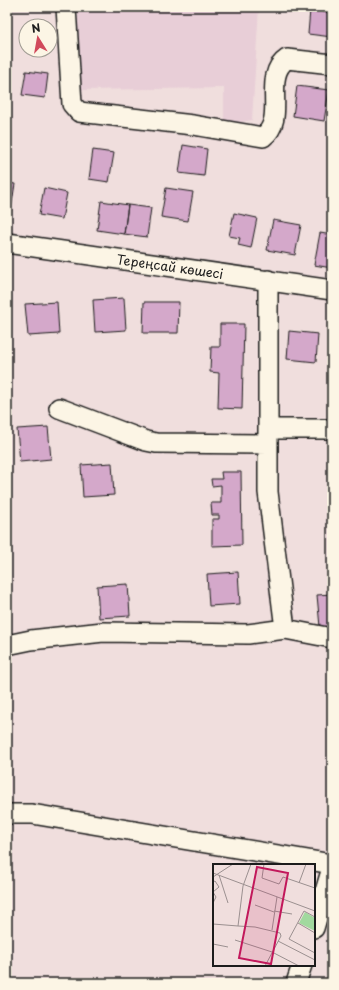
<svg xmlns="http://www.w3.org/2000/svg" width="339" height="990" font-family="'Playpen Sans',sans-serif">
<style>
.built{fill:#e8ced7}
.building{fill:#d4a8ca;stroke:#1c1c1c}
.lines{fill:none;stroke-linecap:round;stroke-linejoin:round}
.minor-casing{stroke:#1c1c1c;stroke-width:22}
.minor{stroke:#fcf5e5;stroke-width:19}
.labels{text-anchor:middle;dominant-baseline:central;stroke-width:3;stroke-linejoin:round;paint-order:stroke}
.street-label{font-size:13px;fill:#1c1c1c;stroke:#fcf5e5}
.inset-road{fill:none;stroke:#9b9090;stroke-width:1}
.view{fill:#c2185b;fill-opacity:0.15;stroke:#c2185b;stroke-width:2}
.inset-edge{fill:none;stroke:#1c1c1c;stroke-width:2}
</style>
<rect width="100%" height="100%" fill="#f0dedd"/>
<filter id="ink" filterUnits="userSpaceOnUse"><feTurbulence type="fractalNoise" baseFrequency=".025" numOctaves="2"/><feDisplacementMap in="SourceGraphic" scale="8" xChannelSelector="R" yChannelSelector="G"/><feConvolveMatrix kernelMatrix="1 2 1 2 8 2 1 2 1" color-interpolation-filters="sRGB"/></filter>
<g filter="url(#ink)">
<path class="built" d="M 78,7 L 259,7 L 252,120 L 224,125 L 224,88 L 78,90 Z"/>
<path class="building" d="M 310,10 L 332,13 L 332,37 L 308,34 Z
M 26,71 L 48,74 L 45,98 L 22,95 Z
M 297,86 L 329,90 L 324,121 L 293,116 Z
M 183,145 L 207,149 L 204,176 L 179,173 Z
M 93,150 L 114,153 L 109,182 L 89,179 Z
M 7,183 L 15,184 L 10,215 L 7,214 Z
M 44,188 L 67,193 L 62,219 L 39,215 Z
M 166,188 L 193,192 L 188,221 L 161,217 Z
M 101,201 L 128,205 L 124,234 L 97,230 Z
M 128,205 L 151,208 L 147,237 L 124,234 Z
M 234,213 L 257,218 L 251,248 L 238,245 L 240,238 L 229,236 Z
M 273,220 L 301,225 L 295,255 L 267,250 Z
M 320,233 L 332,235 L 332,268 L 314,265 Z
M 124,298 L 126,330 L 95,332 L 93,300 Z
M 57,302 L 59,334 L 28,336 L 25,304 Z
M 144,302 L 179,302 L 178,333 L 143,333 Z
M 220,324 L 244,324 L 242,409 L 218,408 L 219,373 L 210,372 L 211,347 L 220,347 Z
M 289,331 L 318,334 L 316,362 L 287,359 Z
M 48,427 L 51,459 L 20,462 L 17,429 Z
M 112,463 L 114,495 L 83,497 L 81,465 Z
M 221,472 L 241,472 L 242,545 L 212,546 L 212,519 L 219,519 L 219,515 L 212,515 L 211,503 L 221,503 L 221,485 L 212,486 L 211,479 L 222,479 Z
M 238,572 L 240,604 L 209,606 L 207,574 Z
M 128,584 L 130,616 L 99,618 L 97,586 Z
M 332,594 L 332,626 L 320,627 L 317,595 Z"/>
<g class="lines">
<defs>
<path id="minor" d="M 66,7 L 72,104 L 79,112 L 193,125 L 263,137 C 288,119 261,76 287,59 L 332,64
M 7,243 L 332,290
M 268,280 L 268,492 L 285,629
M 59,408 L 146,441 L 156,443 L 268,444
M 268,429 L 332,429
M 7,645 L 31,640 L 103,632 L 248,634 L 285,629 L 332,638
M 7,814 L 32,814 L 332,864
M 314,928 L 332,868
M 296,983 L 302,965"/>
</defs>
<use href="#minor" class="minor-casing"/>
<use href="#minor" class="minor"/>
</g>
</g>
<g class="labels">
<g class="street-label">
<text transform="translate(170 266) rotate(8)">Тереңсай көшесі</text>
</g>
</g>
<g transform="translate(213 864)">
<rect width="102" height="102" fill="#f0dedd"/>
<path d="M 92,48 L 102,54 L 102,67 L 86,59 Z" fill="#a1d99e"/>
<path class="inset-road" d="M 51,0 L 49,14 L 66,20 L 70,13 L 102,24M 0,9 L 102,47M 6,11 L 15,39M 0,13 L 20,0M 0,18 L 2,17 L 6,23 L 0,28M 86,19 L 93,0M 0,28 L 3,33 L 0,39M 42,41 L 61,48M 61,47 L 79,50M 102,53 L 91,47 L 76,75 L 102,89M 85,59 L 102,69M 0,60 L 25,62 L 30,22 L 38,0M 25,62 L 42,63 L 67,69 L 68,72 L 52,102M 59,66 L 64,33M 22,76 L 59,88 L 86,102M 65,77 L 102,96M 0,80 L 15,83"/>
<path class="view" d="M 44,3 L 75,9 L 58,100 L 26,94 Z"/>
<rect width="102" height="102" class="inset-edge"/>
</g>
<rect width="339" height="990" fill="none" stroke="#fcf5e5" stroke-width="24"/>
<rect x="12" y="12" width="315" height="966" fill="none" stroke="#1c1c1c" stroke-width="1.5" filter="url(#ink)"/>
<g transform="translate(38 38) rotate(349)"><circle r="19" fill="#fcf5e5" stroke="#a29e95"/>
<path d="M0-3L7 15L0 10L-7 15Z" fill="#d1495b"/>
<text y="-6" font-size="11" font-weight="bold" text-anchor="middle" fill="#1c1c1c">N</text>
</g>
</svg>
